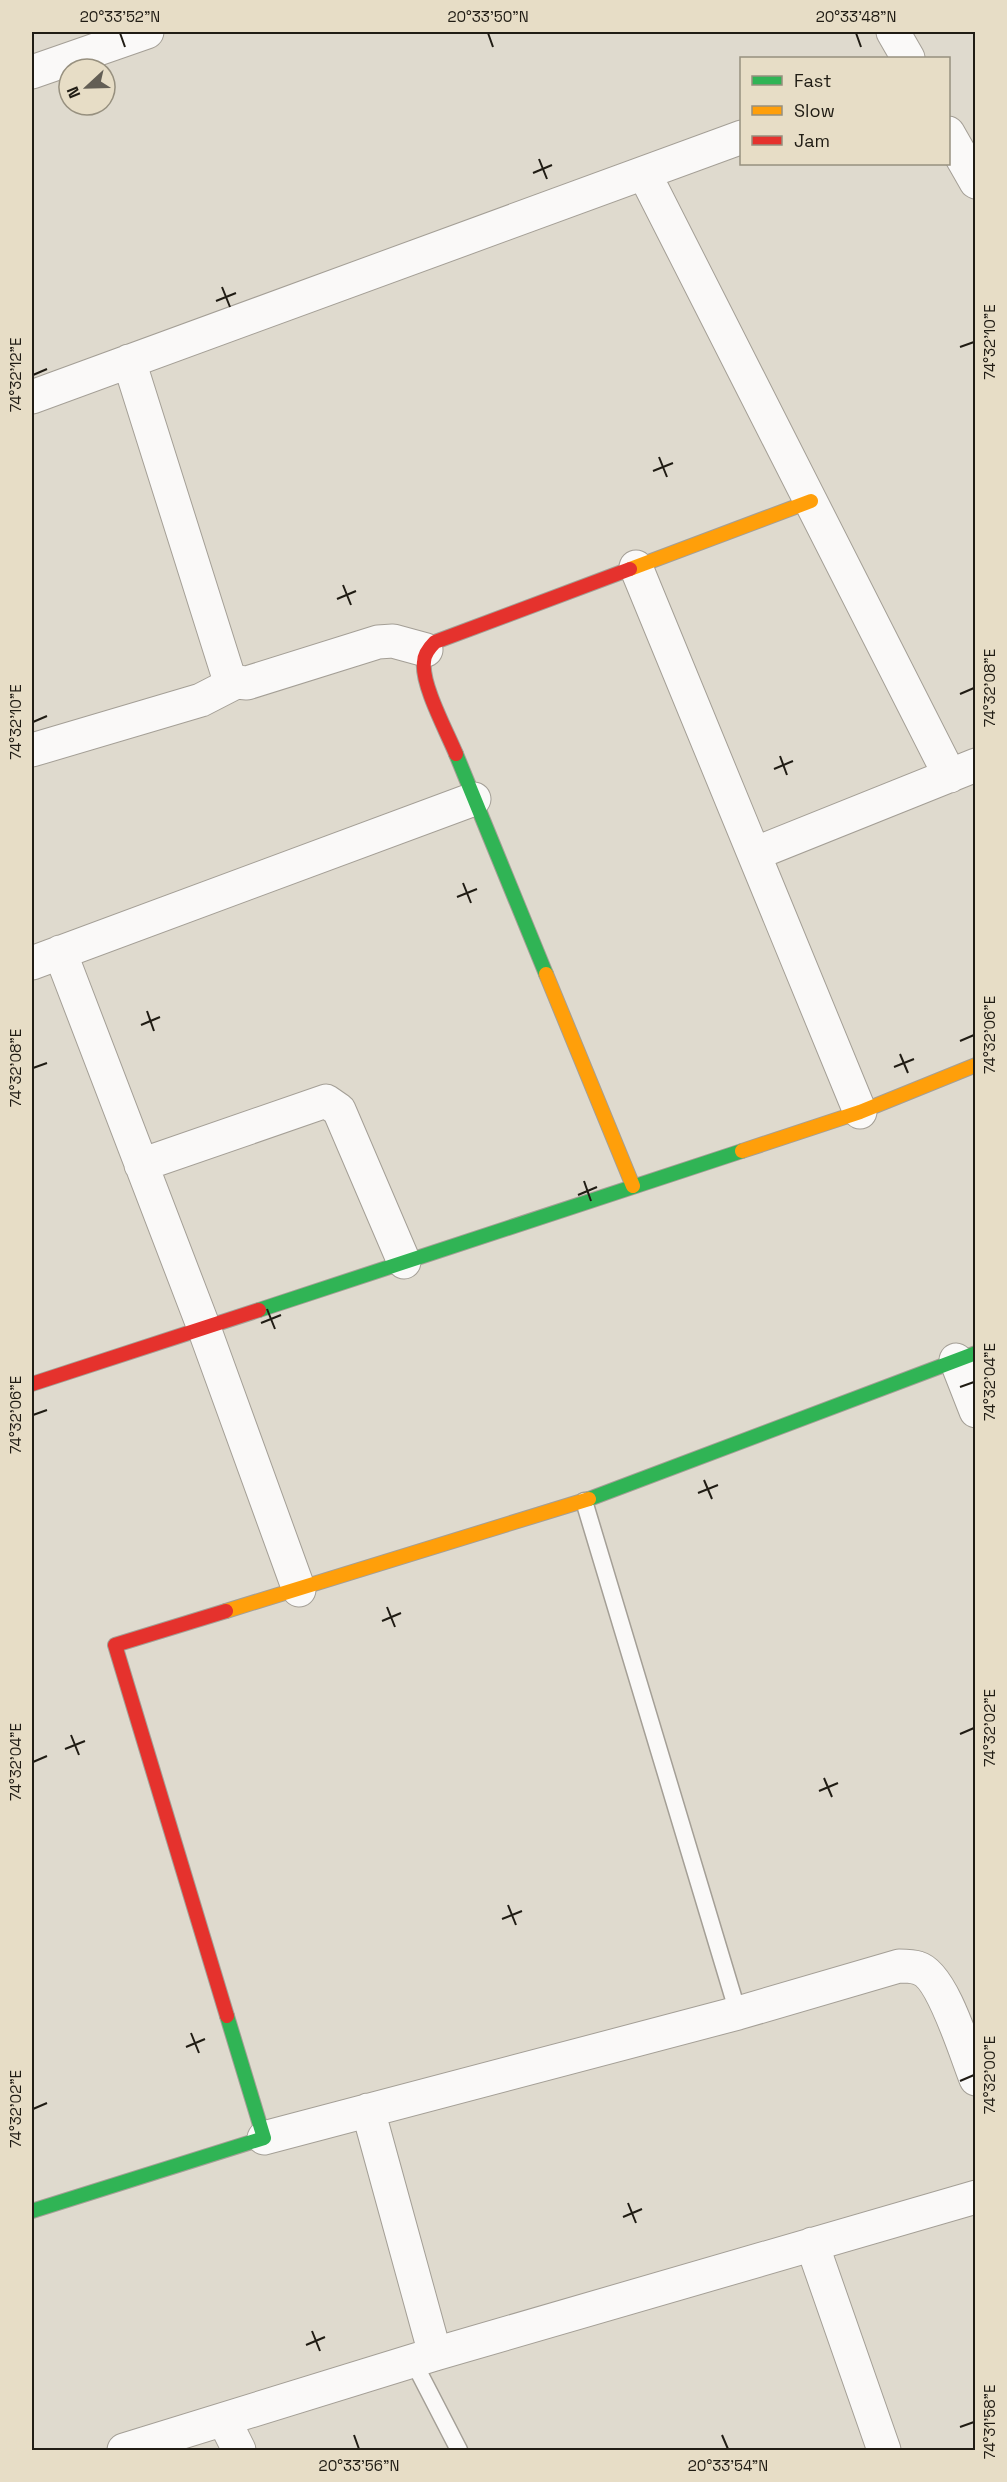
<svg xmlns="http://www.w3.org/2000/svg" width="1007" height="2482" font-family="'Space Grotesk',sans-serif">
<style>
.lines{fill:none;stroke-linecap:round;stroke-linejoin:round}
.lane-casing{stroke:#a49f96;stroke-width:19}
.street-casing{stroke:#a49f96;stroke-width:35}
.fast-casing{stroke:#a49f96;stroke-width:16}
.slow-casing{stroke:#a49f96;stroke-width:16}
.jam-casing{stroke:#a49f96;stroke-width:16}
.lane{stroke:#faf9f8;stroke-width:16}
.street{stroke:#faf9f8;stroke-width:33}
.fast{stroke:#30b455;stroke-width:14}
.slow{stroke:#ff9f0a;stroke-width:14}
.jam{stroke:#e5322d;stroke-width:14}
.ticks{fill:none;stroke:#201c14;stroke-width:2}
.neatline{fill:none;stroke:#201c14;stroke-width:2}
.ticks-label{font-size:15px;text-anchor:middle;fill:#201c14}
</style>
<rect width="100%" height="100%" fill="#dfdace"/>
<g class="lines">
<defs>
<path id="lane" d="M 584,1501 L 738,2013
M 413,2361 L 459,2450"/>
<path id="street" d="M 893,32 L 908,58
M 32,72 L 147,32
M 948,133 L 976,182
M 644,173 L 950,776
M 129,361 L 228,675 L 236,682 L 247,683 L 378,642 L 393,641 L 426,650
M 32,397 L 742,137
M 636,567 L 860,1112
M 32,750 L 201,700 L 236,682
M 754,854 L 976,765
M 60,952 L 204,1328 L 299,1590
M 32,963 L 474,799
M 141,1165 L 326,1101 L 339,1110 L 404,1262
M 956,1360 L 976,1411
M 368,2110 L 435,2354
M 264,2138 L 738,2013 L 899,1966 C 905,1966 912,1966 918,1968 C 943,1975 966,2055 976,2079
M 812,2244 L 884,2450
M 224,2420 L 239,2450
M 124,2450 L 435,2354 L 976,2197"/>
<path id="fast" d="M 456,754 L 546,974
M 259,1310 L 742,1151
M 589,1499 L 976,1353
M 32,2211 L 264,2138 L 227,2016"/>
<path id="slow" d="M 630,569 L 811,501
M 546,974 L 633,1186
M 742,1151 L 860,1112 L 976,1065
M 226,1611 L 589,1499"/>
<path id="jam" d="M 456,754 C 447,732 421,684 424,662 C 424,654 429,648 435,642 L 630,569
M 32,1384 L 259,1310
M 226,1611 L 115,1645 L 227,2016"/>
</defs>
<use href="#lane" class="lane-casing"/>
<use href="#street" class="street-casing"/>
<use href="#fast" class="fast-casing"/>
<use href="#slow" class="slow-casing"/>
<use href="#jam" class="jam-casing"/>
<use href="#lane" class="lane"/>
<use href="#street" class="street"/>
<use href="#fast" class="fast"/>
<use href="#slow" class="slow"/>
<use href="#jam" class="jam"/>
</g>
<path class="ticks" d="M 120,33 L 125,47M 488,33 L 493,47M 856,33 L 861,47M 539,159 L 547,179M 533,173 L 552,165M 222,287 L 230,307M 216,301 L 236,293M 960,347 L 974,342M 33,375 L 47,369M 659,457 L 667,477M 653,471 L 673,463M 343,585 L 351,605M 337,599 L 356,591M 960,694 L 974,688M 33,722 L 47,716M 780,756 L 787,775M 774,769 L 793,761M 463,883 L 471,903M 457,897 L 477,889M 147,1011 L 154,1031M 141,1025 L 160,1017M 960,1041 L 974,1035M 900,1054 L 908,1073M 894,1067 L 914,1059M 33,1068 L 47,1063M 584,1181 L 591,1201M 578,1195 L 597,1187M 267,1309 L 275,1329M 261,1323 L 281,1315M 960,1387 L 974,1382M 33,1415 L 47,1410M 704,1480 L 712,1499M 698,1493 L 718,1485M 387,1607 L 395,1627M 382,1621 L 401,1613M 960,1734 L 974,1728M 71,1735 L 79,1755M 65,1749 L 85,1741M 33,1762 L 47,1756M 824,1778 L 832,1797M 819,1791 L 838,1783M 508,1905 L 516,1925M 502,1919 L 522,1911M 191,2033 L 199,2053M 186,2047 L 205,2039M 960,2081 L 974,2075M 33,2109 L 47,2103M 628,2203 L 636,2223M 623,2217 L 642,2209M 312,2331 L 320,2351M 306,2345 L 325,2337M 960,2427 L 974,2422M 354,2435 L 359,2449M 722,2435 L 728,2449"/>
<rect width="1007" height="2482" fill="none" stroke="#e7ddc6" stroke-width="66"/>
<rect x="740" y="57" width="210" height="108" fill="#e7ddc6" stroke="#97907f" stroke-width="1.5"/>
<rect x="752" y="76" width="30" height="9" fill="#30b455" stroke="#97907f" stroke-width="1.5"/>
<text x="794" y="87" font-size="18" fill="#201c14">Fast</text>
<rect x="752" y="106" width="30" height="9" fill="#ff9f0a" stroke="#97907f" stroke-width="1.5"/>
<text x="794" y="117" font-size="18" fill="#201c14">Slow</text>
<rect x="752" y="136" width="30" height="9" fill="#e5322d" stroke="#97907f" stroke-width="1.5"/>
<text x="794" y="147" font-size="18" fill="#201c14">Jam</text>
<g transform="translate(87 87) rotate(248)"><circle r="28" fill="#e7ddc6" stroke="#97907f" stroke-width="1.5"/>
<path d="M0-4.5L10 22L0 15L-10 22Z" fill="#635e55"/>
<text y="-9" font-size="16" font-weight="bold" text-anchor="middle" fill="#201c14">N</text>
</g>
<rect x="33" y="33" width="941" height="2416" class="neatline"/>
<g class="ticks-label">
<text x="120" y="22">20°33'52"N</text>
<text x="488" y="22">20°33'50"N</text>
<text x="856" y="22">20°33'48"N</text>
<text transform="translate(990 342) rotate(-90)" y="5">74°32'10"E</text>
<text transform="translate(16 375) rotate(-90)" y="5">74°32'12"E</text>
<text transform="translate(990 688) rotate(-90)" y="5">74°32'08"E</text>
<text transform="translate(16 722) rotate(-90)" y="5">74°32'10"E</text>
<text transform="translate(990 1035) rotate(-90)" y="5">74°32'06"E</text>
<text transform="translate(16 1068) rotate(-90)" y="5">74°32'08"E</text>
<text transform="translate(990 1382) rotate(-90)" y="5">74°32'04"E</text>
<text transform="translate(16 1415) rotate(-90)" y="5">74°32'06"E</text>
<text transform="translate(990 1728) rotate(-90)" y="5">74°32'02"E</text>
<text transform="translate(16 1762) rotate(-90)" y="5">74°32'04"E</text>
<text transform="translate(990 2075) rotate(-90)" y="5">74°32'00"E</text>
<text transform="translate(16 2109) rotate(-90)" y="5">74°32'02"E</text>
<text transform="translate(990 2422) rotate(-90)" y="5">74°31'58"E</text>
<text x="359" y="2471">20°33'56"N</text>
<text x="728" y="2471">20°33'54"N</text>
</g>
</svg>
